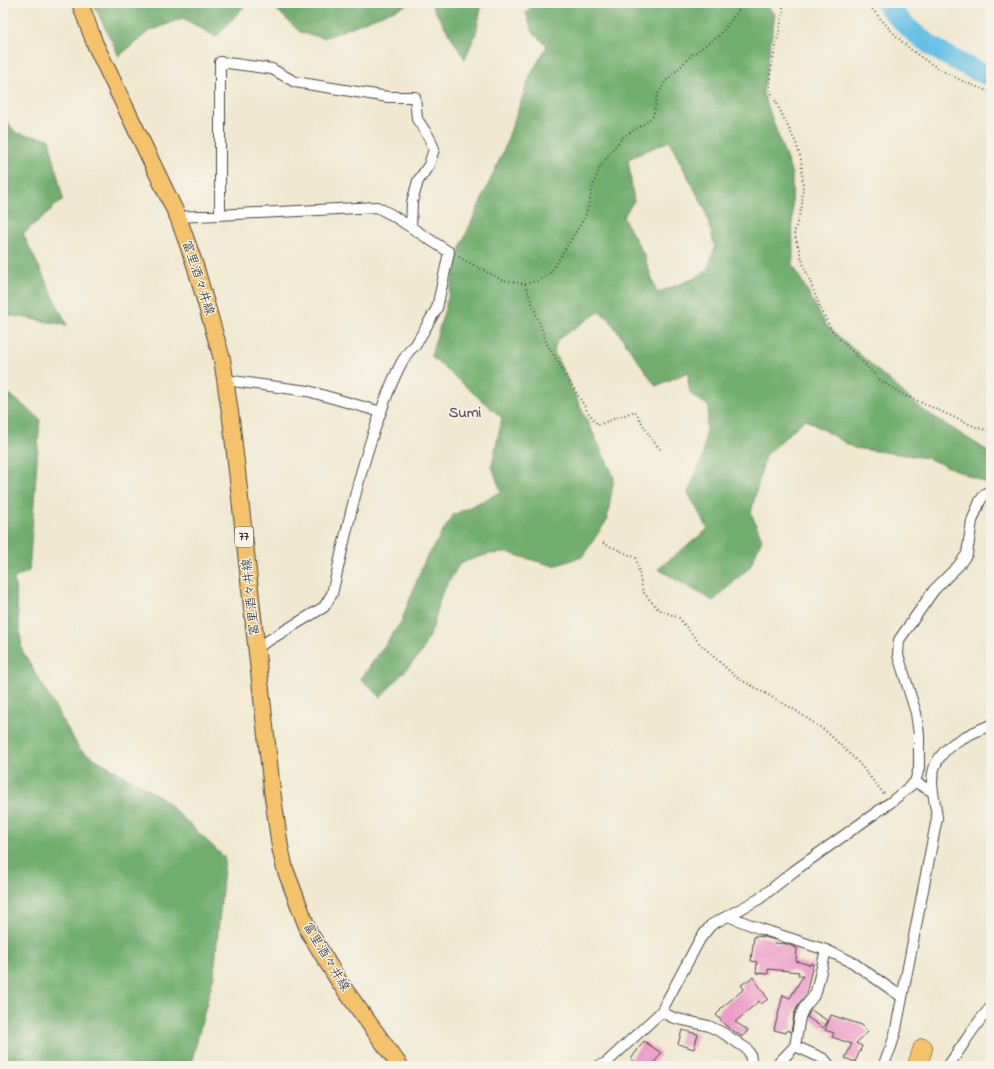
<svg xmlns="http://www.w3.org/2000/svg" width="994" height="1069" font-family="'Indie Flower','Klee One',sans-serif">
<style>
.forest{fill:#71ad6e;stroke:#4e6c4c;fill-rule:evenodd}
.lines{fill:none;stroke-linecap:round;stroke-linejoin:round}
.river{stroke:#68c1e5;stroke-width:20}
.building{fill:#ed9dc9}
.street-casing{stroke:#494744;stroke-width:12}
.primary-casing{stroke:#494744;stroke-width:18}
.highway-casing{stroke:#494744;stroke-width:20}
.path{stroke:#494744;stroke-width:2;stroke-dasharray:1 3;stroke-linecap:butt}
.street{stroke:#fff;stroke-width:10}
.primary{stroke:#f4c26a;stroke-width:16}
.highway{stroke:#f4c26a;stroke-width:19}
.labels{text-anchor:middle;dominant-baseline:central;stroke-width:3;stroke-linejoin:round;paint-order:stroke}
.shield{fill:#f7f3e8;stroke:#686764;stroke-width:1}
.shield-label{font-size:12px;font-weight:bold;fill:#2b2b2b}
.street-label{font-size:13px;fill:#2b2b2b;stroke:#f7f3e8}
.quarter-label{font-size:15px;font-weight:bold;fill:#6f5362;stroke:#f7f3e8}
</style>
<rect width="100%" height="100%" fill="#f7f3e8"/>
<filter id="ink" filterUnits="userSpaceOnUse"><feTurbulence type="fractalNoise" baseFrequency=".025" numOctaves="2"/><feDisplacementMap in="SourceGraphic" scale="8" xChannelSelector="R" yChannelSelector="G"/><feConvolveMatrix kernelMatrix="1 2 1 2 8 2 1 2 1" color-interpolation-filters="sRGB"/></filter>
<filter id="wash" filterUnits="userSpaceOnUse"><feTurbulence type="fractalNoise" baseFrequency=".012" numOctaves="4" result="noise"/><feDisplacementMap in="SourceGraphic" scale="16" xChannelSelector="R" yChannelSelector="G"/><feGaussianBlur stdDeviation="0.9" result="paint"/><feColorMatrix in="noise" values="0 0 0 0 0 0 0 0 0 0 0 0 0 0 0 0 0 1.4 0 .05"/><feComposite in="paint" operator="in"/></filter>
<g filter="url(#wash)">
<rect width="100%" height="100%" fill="#f0e8d0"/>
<path class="forest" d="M 93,3 L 247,3 L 216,37 L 183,18 L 148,32 L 119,56 Z
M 250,3 L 412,3 L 324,38 L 300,32 L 275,8 Z
M 430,3 L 482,3 L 476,33 L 465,59 Z
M 535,3 L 764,3 L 775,14 L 763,93 L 792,174 L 793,265 L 826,325 L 923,410 L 991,453 L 991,485 L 927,458 L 854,448 L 805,419 L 765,456 L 751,513 L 762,539 L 750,567 L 713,601 L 658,569 L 708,529 L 688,493 L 703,456 L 709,406 C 688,393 689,396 688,372 L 656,386 L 608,318 L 599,312 L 557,340 L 554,352 L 614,477 L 607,520 L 582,557 L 554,566 L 508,553 L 489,554 L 460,563 L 441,595 L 433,627 L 421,653 L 381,697 L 361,679 L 401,622 L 425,560 L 453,515 L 501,492 L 492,466 L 502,418 L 431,356 L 445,309 L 462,243 L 503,152 L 530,76 L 547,46 L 532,31 L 526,12 ZM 669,141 L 705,209 L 715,247 L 707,271 L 693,279 L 657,293 L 644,255 L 623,217 L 634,201 L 628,159 Z
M 3,116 L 16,133 L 49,139 L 63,199 L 23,234 L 67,325 L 3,314 Z
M 3,389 L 40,419 L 29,571 L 14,578 L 22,650 L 80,750 L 161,797 L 225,858 L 214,975 L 192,1060 L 195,1066 L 3,1066 Z"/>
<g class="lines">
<path class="river" d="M 885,3 C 915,40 948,59 991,77"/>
</g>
<g id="blocks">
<path class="building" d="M 754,936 L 765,937 L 775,940 L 774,943 L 787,944 L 797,948 L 796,961 L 810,965 L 811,963 L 813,964 L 807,990 L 808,991 L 798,1005 L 794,1014 L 791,1032 L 787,1030 L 786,1033 L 774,1030 L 783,995 L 790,998 L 803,976 L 798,975 L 799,972 L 768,969 L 768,974 L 756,973 L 757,962 L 751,961 Z
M 753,977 L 768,999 L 761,1004 L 759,1001 L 735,1022 L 748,1030 L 743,1037 L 726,1026 L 716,1015 L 721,1010 L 720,1009 L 744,989 L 741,985 Z
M 811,1010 L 828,1021 L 823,1028 L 807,1017 Z
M 831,1015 L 862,1025 L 868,1032 L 856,1043 L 862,1046 L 855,1062 L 845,1058 L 852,1044 L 832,1037 L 834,1033 L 825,1030 Z
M 682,1030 L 698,1034 L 694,1049 L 678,1044 Z
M 644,1041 L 661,1053 L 652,1066 L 641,1066 L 631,1059 Z"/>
</g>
</g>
<g filter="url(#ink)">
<use href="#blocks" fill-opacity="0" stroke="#494744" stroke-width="1"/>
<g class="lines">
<defs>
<path id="street" d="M 220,215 L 220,62 L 272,69 L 295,82 L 388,97 L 415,97 L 417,119 L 429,137 L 434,149 L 429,165 L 418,181 L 412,202 L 411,227
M 178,217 L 377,207 L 392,215 L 449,252 L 437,308 L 415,346 C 409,349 407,355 403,360 C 393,378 386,397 379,417 C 358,474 346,534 332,594 L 324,607 L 256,648
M 225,380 L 308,391 L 381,412
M 915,782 L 933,792
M 728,916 L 761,929 L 826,950 L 852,962 L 902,997
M 661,1012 L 674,1018 L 709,1026 L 723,1033 L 747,1049 L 750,1054 L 752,1066
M 795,1046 L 824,1059 L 830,1066
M 598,1066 L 606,1063 L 661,1012 L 700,939 L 711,925 L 759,899 L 794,871 L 891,802 L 915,782 L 919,768 L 919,734 L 916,713 L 898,655 L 899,640 L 934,590 L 959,565 L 967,554 L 972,521 L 980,501 L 985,494 L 991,490
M 776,1066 L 795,1046 L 800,1017 L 804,1008 L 813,997 L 816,992 L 826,950
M 883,1066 L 891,1047 L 895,1034 L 937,818 C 936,807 933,795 932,784 C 931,749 964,736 991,725
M 948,1066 C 963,1046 974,1025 991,1007"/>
<path id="primary" d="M 80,3 L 95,44 L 178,217 L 195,265 L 222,359 L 231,419 L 238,480 L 272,790 L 280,847 L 285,869 L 309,932 L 340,983 L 400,1066"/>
<path id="highway" d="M 917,1066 L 923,1048"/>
</defs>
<use href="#street" class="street-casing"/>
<use href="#primary" class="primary-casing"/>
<use href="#highway" class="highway-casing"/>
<path class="path" d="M 783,3 L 783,13 L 770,74 L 770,90 L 796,143 L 801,159 L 803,184 L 802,206 L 794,233 L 804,266 L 822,312 L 833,332 L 879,379 L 900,393 L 978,428 L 991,431
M 867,3 C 882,20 896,38 914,52 C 938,70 963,83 991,92
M 459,257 L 502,280 L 525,284 L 537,281 L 549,275 L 585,217 L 594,183 L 599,169 L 612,150 L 623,137 L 647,122 L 653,116 L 658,94 L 665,82 L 693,54 L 720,35 L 744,3
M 525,284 L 547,344 L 588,412 L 598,425 L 635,411 L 650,437 L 660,449
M 603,543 L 636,558 L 643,592 L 658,609 L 679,618 L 700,644 L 736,677 L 795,710 L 827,732 L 858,762 L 885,795"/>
<use href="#street" class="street"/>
<use href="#primary" class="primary"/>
<use href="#highway" class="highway"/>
</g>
</g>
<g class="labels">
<rect class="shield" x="235" y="527" width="18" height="20" rx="3"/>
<g class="shield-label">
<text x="244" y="537">77</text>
</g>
<g class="street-label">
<text transform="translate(198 278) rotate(72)">富里酒々井線</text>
<text transform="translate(251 597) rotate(-96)">富里酒々井線</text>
<text transform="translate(326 957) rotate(59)">富里酒々井線</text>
</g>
<g class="quarter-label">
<text x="465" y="413">Sumi</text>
</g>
</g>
<rect width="994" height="1069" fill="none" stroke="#f7f3e8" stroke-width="16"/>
</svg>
